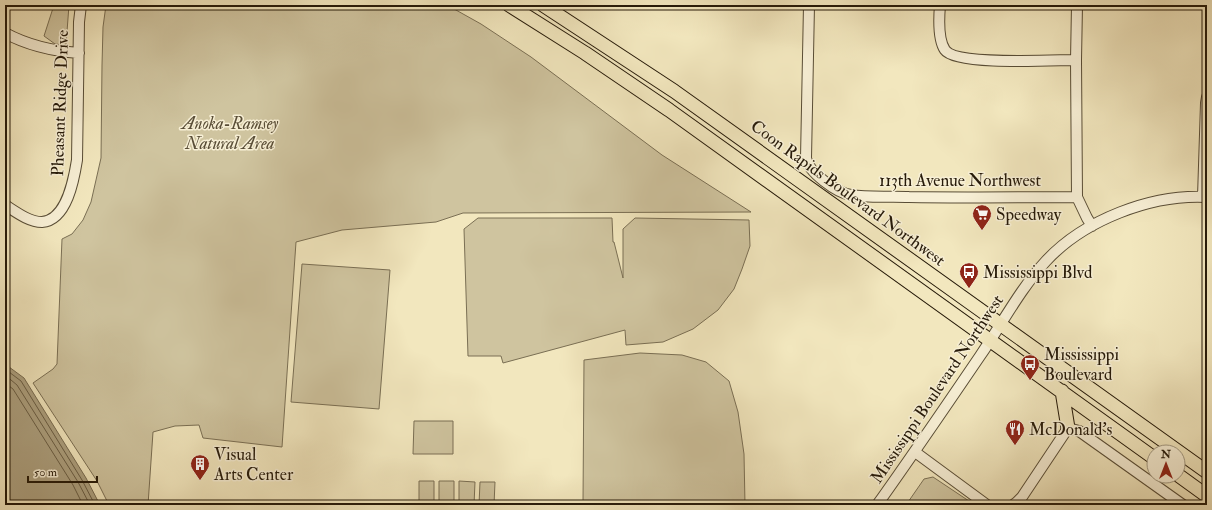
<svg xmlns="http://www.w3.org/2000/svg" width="1212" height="510" font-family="'IM FELL Double Pica',serif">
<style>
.green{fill:#cfc49f;stroke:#7a6f54}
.water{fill:#ada180;stroke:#776b50}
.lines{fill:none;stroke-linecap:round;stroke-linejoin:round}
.shore{stroke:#6a5e44;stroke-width:1}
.minor-casing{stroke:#594d36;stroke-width:12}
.major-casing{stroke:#261a09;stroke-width:15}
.minor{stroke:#f7efd5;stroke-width:10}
.major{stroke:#f2e7be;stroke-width:13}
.labels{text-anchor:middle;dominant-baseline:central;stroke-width:3;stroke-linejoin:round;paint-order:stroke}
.street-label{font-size:17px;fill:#261a09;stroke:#f7efd5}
.park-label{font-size:17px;font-style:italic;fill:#594d36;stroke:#f7efd5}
.poi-label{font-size:17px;fill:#261a09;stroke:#f7efd5;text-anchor:start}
</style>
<rect width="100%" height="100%" fill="#f2e7be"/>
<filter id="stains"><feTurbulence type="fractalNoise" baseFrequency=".005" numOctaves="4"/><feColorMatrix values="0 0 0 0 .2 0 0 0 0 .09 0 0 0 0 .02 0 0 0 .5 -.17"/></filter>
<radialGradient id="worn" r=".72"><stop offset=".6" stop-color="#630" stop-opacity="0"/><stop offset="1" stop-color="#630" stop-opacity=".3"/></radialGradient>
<path class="green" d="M 54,5 L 69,5 L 66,45 L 55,44 L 44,36 Z
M 106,5 L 447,5 L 481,24 L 531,57 L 662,155 L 751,212 L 463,213 L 436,222 L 342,230 L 296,242 L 282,447 L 203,438 L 199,425 L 175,426 L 153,432 L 148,505 L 109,505 L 97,481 L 33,383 L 53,369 L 57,364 L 62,239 L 72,234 L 83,220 L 91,202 L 101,158 L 102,65 L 103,27 Z
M 478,218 L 612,218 L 613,242 L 614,242 L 623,278 L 623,229 L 635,218 L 749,220 L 750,246 L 742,269 L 734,289 L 718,310 L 693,329 L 663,342 L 626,345 L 625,330 L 503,363 L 501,356 L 468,356 L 464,229 Z
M 302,264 L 390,270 L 379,409 L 291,402 Z
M 640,353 L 682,355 L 706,362 L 729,381 L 738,412 L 744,454 L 745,505 L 586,505 L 583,502 L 584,360 Z
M 414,421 L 453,421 L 453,454 L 413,454 Z
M 933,477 L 975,505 L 906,505 L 924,479 Z
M 419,481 L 434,481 L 434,505 L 419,505 Z
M 439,481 L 454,481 L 454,505 L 439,505 Z
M 459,481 L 475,482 L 474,505 L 459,505 Z
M 480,482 L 495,482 L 494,505 L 479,505 Z"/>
<path class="water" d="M 5,364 L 24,378 L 86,478 L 100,505 L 5,505 Z"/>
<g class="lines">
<path class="shore" d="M 5,369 L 21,381 L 82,480 L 95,505
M 5,375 L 17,385 L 78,482 L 90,505
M 5,383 L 13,389 L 73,485 L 83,505"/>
<defs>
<path id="minor" d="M 809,5 L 806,158 C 808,172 837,193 851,195 C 868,198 892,196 909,197 C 965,198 1021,197 1077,197
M 940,5 C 939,17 938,40 945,50 C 956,66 1055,60 1076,60
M 1077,5 L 1076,60 L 1077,197 L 1087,218 L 1092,226
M 5,33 C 29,46 52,51 79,53
M 1203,197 L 1206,103 L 1207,97
M 5,205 C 16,212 29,222 42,222 C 67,220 74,179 77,160 L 79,22 L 81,5
M 915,452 L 987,505
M 877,505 C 912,456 946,406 980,356 C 1002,324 1020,289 1046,261 C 1084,220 1151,194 1207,197
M 1013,505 L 1017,502 L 1022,497 L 1068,428 L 1079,431 L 1183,505"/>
<path id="major" d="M 509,5 L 585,53 L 669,110 L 1154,458
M 543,5 L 674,91 L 1207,472
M 1062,391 L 1068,428
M 1178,475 L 1207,496"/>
</defs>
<use href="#minor" class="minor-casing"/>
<use href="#major" class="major-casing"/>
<use href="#minor" class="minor"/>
<use href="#major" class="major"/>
</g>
<defs>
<symbol id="supermarket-pin" viewBox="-11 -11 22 30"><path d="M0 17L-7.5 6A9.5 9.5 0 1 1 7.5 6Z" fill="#8f2418" stroke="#f7efd5"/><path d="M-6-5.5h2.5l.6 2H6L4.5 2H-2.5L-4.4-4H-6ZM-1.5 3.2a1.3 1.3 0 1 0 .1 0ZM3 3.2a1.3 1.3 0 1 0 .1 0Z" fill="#fff"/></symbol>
<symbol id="bus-pin" viewBox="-11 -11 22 30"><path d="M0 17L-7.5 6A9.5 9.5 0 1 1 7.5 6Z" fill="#8f2418" stroke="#f7efd5"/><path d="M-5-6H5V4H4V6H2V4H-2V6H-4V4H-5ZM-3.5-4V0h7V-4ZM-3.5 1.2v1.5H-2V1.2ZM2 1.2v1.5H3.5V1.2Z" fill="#fff"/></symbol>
<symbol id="restaurant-pin" viewBox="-11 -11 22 30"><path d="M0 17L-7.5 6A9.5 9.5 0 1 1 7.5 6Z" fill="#8f2418" stroke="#f7efd5"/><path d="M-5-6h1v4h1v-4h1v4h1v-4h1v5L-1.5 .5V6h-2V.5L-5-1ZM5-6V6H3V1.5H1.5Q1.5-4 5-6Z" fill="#fff"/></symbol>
<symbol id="building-pin" viewBox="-11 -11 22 30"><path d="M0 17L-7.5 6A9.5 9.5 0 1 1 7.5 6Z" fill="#8f2418" stroke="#f7efd5"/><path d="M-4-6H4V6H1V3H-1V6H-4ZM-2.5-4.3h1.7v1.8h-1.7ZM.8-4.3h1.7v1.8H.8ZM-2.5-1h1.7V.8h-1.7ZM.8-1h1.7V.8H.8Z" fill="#fff"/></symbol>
</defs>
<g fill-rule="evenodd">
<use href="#supermarket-pin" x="971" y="203" width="22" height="30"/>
<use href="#bus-pin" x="958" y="261" width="22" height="30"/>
<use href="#bus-pin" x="1019" y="353" width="22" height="30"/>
<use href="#restaurant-pin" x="1004" y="418" width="22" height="30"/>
<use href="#building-pin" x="189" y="453" width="22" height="30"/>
</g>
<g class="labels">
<g class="street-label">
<text transform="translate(60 103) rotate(-88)">Pheasant Ridge Drive</text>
<text x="960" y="180">113th Avenue Northwest</text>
<text transform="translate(848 193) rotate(36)">Coon Rapids Boulevard Northwest</text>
<text transform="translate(937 389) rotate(-56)">Mississippi Boulevard Northwest</text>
</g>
<g class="park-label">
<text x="230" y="123">Anoka-Ramsey<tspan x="230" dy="20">Natural Area</tspan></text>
</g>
<g class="poi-label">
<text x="996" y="214">Speedway</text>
<text x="983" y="272">Mississippi Blvd</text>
<text x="1044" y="354">Mississippi<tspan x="1044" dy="20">Boulevard</tspan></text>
<text x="1029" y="429">McDonald's</text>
<text x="214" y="454">Visual<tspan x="214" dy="20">Arts Center</tspan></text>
</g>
</g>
<rect width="1212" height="510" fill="none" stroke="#f2e7be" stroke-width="20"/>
<rect x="6" y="6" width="1200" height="498" fill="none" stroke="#261a09" stroke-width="2"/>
<rect x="10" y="10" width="1192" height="490" fill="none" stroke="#261a09"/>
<g transform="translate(1166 464)"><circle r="19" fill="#f7efd5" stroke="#a39a83"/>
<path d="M0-3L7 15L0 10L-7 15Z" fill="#8f2418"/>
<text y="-6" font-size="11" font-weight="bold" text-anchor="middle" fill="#261a09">N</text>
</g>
<path d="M28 476v6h69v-6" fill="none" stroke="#261a09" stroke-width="2"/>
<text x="34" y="476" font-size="12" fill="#261a09" stroke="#f7efd5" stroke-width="3" paint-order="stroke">50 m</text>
<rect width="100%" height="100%" filter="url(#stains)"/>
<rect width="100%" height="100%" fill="url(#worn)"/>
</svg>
